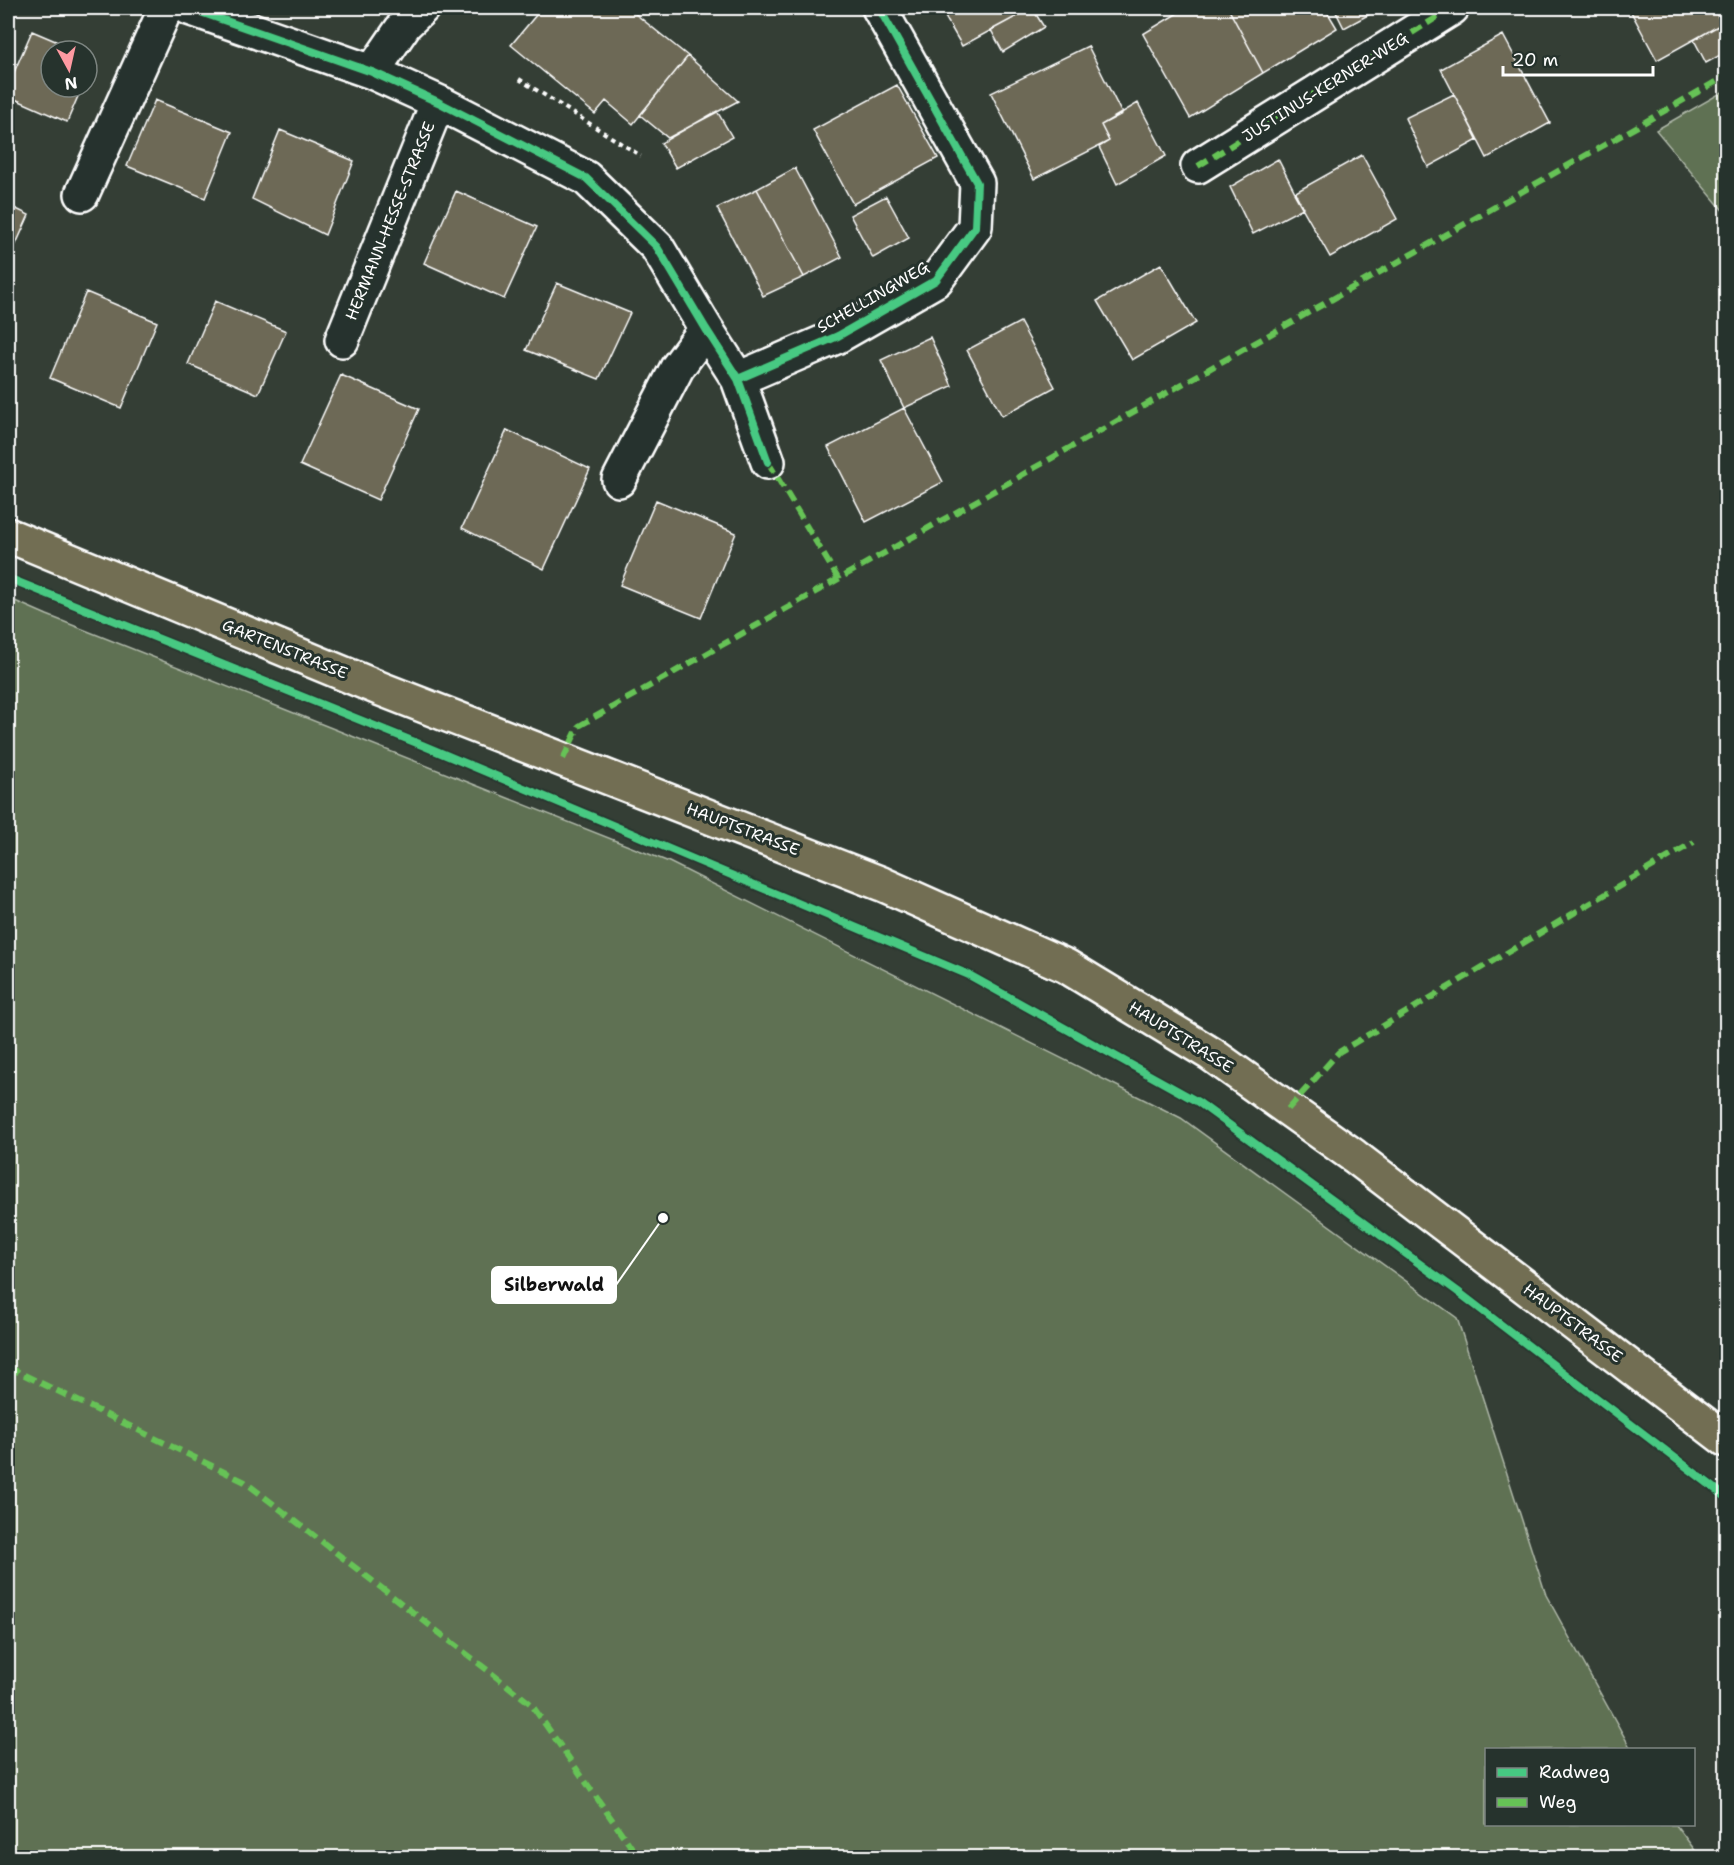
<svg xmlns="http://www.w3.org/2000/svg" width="1734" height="1865" font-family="'Shantell Sans',sans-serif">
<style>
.green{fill:#5f7153;stroke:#afb8a9;stroke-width:1.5}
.building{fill:#6d6956;stroke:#fff;stroke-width:1.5}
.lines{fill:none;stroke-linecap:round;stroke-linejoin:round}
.minor-casing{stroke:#fff;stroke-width:38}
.major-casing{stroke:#fff;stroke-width:38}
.path{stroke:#fff;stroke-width:4;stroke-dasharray:4.5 4.5;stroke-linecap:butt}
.minor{stroke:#26332d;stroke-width:33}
.major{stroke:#726e52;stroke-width:33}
.quiet{stroke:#66c356;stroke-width:6;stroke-dasharray:12 6;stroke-linecap:butt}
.cycleway-casing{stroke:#26332d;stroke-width:11}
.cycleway{stroke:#46c982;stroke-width:8}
.labels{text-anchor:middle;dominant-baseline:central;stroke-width:6;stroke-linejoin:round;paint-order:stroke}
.street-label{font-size:16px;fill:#fff;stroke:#26332d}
.leader{fill:none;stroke:#fff;stroke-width:2}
.callout-dot{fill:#fff;stroke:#26332d;stroke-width:2}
.callout{fill:#fff;stroke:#fff;stroke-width:2}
.callout-label{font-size:18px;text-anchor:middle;font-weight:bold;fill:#111}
</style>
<rect width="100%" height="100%" fill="#343e35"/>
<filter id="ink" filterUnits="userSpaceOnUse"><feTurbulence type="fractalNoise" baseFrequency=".0167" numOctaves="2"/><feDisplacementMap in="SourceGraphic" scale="12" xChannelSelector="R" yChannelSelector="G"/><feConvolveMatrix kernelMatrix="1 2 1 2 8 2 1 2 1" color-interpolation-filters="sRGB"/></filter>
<g filter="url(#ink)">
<path class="green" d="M 1726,90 L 1726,214 L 1656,130 Z
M 8,598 L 47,615 L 669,862 L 1181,1118 L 1457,1318 L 1546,1595 L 1631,1749 L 1486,1750 L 1486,1824 L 1676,1825 L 1700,1857 L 8,1857 Z"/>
<path class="building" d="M 542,8 L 628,8 L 688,56 L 633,124 L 606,101 L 595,114 L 511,45 Z
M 940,8 L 1032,8 L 962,46 Z
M 1032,8 L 1044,27 L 1003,52 L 991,30 Z
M 1186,8 L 1228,8 L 1263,73 L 1190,118 L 1143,34 Z
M 1228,8 L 1325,8 L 1337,28 L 1263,73 Z
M 1334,8 L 1381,8 L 1344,28 Z
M 1629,8 L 1713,8 L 1722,24 L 1657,60 Z
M 1726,21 L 1726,52 L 1706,63 L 1694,40 Z
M 32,31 L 79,51 L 51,51 L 51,87 L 82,87 L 67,122 L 8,96 L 8,86 Z
M 1503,35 L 1550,123 L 1487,158 L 1441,69 Z
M 1088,46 L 1122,114 L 1101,125 L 1109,141 L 1034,179 L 991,93 Z
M 688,56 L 738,101 L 668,138 L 640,115 Z
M 897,85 L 938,158 L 853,204 L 813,130 Z
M 1454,94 L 1478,140 L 1428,167 L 1405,118 Z
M 155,100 L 232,132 L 205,198 L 127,166 Z
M 1138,103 L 1166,156 L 1117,184 L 1099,147 L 1109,141 L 1101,125 Z
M 717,111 L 732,137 L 676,168 L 661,143 Z
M 280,130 L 354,161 L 325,235 L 252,199 Z
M 1362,155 L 1397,219 L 1330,257 L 1294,193 Z
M 1278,159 L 1303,208 L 1253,234 L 1230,187 Z
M 795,168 L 842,257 L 804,277 L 757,189 Z
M 757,189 L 804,277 L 763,296 L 717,208 Z
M 456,191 L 537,227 L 504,299 L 424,263 Z
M 886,196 L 909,238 L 873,258 L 850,215 Z
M 8,205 L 29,215 L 8,262 Z
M 1161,264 L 1196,323 L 1132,360 L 1097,301 Z
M 557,283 L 630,313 L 599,379 L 526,350 Z
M 86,292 L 157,322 L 121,408 L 50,378 Z
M 215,301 L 286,331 L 258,394 L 188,364 Z
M 1020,322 L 1055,387 L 1002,416 L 967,350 Z
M 930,337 L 952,386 L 904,408 L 881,360 Z
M 341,375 L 419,409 L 378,500 L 300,465 Z
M 904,408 L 943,482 L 866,522 L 828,447 Z
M 507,430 L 590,469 L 544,569 L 462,528 Z
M 656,500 L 736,533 L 701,618 L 620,585 Z"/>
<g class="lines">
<defs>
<path id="minor" d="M 189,8 L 372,72 L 438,102 L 586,178 L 657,247 L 706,329 L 738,379 L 768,462
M 372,72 L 405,24 L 422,8
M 1198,166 L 1452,8
M 82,194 L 166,8
M 342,340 L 438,102
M 738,379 L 838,336 L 936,280 L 975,227 L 977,183 L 879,8
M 619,480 L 677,368 L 706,329"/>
<path id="major" d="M 8,535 L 381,689 L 882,884 L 1066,966 L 1211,1054 L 1288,1109 L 1354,1156 L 1726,1440"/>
</defs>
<use href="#minor" class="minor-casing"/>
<use href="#major" class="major-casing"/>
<path class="path" d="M 519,79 L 641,156"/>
<use href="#minor" class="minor"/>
<use href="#major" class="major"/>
<path class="quiet" d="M 1198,166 L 1452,8
M 768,462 L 839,580
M 563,759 L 579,726 L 1726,76
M 1288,1109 L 1339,1052 L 1694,842
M 8,1367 L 245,1482 L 531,1704 L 639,1858"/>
<defs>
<path id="cycleway" d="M 189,8 L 372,72 L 438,102 L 586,178 L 657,247 L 706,329 L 738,379 L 768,462
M 738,379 L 838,336 L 936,280 L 975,227 L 977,183 L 879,8
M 8,578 L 422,745 L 969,975 L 1198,1102 L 1457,1291 L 1726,1497"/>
</defs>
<use href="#cycleway" class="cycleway-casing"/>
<use href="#cycleway" class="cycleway"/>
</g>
</g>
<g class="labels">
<g class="street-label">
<text transform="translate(1325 87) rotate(-32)">JUSTINUS-KERNER-WEG</text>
<text transform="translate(390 221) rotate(-68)">HERMANN-HESSE-STRASSE</text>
<text transform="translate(873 297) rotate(-30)">SCHELLINGWEG</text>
<text transform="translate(285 649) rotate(22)">GARTENSTRASSE</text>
<text transform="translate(743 829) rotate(21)">HAUPTSTRASSE</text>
<text transform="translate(1181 1037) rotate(32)">HAUPTSTRASSE</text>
<text transform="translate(1573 1323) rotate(37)">HAUPTSTRASSE</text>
</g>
</g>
<path class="leader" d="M663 1218L616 1285"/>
<circle class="callout-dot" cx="663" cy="1218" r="6"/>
<rect class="callout" x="492" y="1267" width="124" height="36" rx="6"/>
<g class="callout-label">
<text x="554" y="1291">Silberwald</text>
</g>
<rect width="1734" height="1865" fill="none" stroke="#26332d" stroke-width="30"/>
<rect x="15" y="15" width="1704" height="1835" fill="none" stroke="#fff" stroke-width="2" filter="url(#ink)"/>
<rect x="1485" y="1748" width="210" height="78" fill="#26332d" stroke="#7d8581" stroke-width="1.5"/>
<rect x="1497" y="1768" width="30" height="9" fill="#46c982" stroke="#7d8581" stroke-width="1.5"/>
<text x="1539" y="1778" font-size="18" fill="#ffffff">Radweg</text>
<rect x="1497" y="1798" width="30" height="9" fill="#66c356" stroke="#7d8581" stroke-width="1.5"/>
<text x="1539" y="1808" font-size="18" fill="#ffffff">Weg</text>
<g transform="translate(69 69) rotate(172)"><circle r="28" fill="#26332d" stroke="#7d8581" stroke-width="1.5"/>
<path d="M0-4.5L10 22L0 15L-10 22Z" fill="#ff9aa2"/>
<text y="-9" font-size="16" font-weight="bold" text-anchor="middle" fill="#ffffff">N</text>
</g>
<path d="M1503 66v9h150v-9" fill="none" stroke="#ffffff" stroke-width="3"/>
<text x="1512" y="66" font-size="18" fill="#ffffff" stroke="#26332d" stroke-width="4.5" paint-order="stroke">20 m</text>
</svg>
